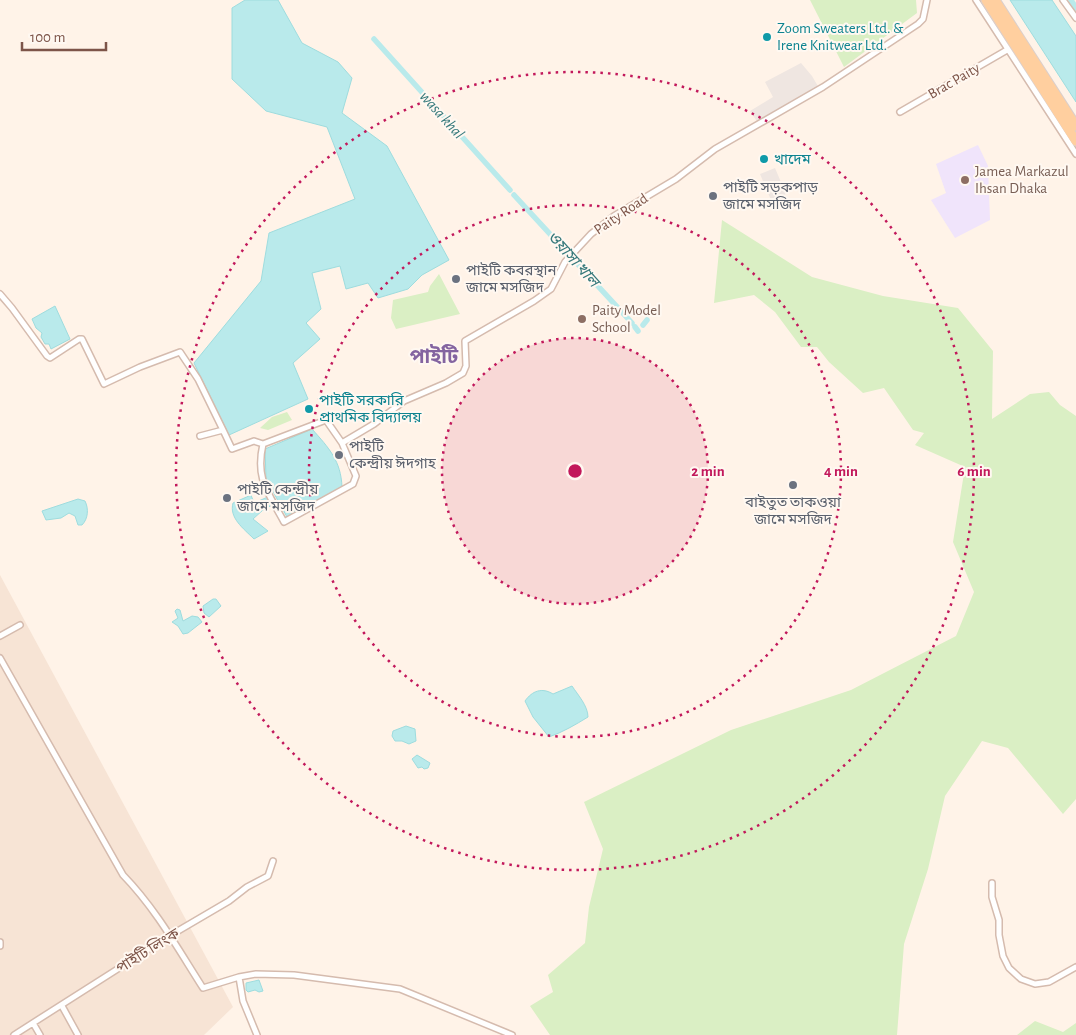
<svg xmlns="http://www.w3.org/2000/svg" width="1076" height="1035" font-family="'Alegreya Sans','Noto Sans Bengali',sans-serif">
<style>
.residential{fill:#f7e4d5}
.industrial{fill:#efe6e1}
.education{fill:#f0e4fb}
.green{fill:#daefc4}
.water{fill:#b9eaeb;stroke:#9edcde}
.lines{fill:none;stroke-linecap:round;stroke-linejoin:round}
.canal{stroke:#b9eaeb;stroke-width:5.5}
.street-casing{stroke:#d5bbae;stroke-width:8}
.primary-casing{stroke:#dbcfcc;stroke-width:11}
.street{stroke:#fff;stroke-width:5}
.primary{stroke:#ffcf9f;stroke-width:9}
.ring{fill:none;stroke:#c2185b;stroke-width:2.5;stroke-dasharray:2.5 5}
.culture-dot{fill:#0f9aa8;stroke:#fff8f1;stroke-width:2}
.education-dot{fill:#8d6e63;stroke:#fff8f1;stroke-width:2}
.worship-dot{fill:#6b7280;stroke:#fff8f1;stroke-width:2}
.labels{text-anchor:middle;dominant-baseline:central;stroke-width:4;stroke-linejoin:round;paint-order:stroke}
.culture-label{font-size:15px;fill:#0d838f;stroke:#fff8f1;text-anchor:start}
.street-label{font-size:15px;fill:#7d5448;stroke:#fff8f1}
.education-label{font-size:15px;fill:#785e54;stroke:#fff8f1;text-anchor:start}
.worship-label{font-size:15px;fill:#5b616d;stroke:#fff8f1;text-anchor:start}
.water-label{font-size:16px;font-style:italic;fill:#36797b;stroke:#fff8f1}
.district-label{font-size:20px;font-weight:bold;fill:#8464a0;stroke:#fff8f1}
.centre{fill:#c2185b;stroke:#fff8f1;stroke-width:2.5}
.ring-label{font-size:15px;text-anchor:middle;font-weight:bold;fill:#c2185b;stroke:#fff8f1;stroke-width:4;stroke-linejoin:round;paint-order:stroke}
</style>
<rect width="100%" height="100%" fill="#fff3e8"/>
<path class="residential" d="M 0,575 L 233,1007 L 204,1035 L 0,1035 Z"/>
<path class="industrial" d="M 801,63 L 812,76 L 819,88 L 758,123 L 750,111 L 773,97 L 765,82 Z
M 775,168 L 786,194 L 771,200 L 760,174 Z"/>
<path class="education" d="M 978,145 L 988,166 L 990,220 L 955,238 L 931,200 L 946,193 L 936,164 Z"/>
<path class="green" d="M 810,0 L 916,0 L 917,13 L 844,67 Z
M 722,220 L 812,277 L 883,296 L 958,308 L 993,351 L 992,419 L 1030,394 L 1049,392 L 1060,405 L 1076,416 L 1076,799 L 1063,814 L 1008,748 L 982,741 L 945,796 L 928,869 L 904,944 L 897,1035 L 550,1035 L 530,1006 L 553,992 L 548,975 L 585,943 L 589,907 L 603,849 L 584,802 L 731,730 L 851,690 L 956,636 L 974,592 L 953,542 L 965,467 L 915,445 L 924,433 L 913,430 L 884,388 L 863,393 L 829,362 L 817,347 L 801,347 L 775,312 L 754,295 L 714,303 Z
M 439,274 L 460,314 L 396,329 L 391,318 L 393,300 L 428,292 L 430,286 Z
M 287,412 L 292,420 L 268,430 L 260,428 L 272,417 Z
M 1035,1021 L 1063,1032 L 1076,1023 L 1076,1035 L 1017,1035 Z"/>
<path class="water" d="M 245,0 L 278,0 L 302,43 L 338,62 L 352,78 L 342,113 L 387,146 L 449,260 L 422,275 L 408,289 L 378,298 L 368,283 L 346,289 L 340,266 L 312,273 L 321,309 L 306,323 L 320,339 L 293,363 L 308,399 L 229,435 L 194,363 L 261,281 L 269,233 L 355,199 L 327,127 L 266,111 L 232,79 L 232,8 Z
M 1010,0 L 1052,0 L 1076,36 L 1076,102 Z
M 55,306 L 70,339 L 51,349 L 49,344 L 45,344 L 41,337 L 42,333 L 36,328 L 32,319 Z
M 312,429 C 329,448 341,461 342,487 L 287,517 L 266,479 L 265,449 Z
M 251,495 L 254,503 L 270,496 L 274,504 L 263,510 L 253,519 L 268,531 L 254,539 C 243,528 229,518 233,503 Z
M 78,499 L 85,501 C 89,509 88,519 82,525 L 78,525 L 75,516 L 69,513 L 61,518 L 46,520 L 42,511 Z
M 213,599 L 216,599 L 221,606 L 209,617 L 204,613 L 203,606 Z
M 177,609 L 180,610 L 183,621 L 192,616 L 198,617 L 202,622 L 188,633 L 183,634 L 178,626 L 172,622 L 178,618 L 175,611 Z
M 572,686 C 578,695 588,706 588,717 C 575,725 563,732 549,737 L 533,717 L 525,701 C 532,691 542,687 553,694 Z
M 406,726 L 415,729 L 416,741 L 409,744 L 402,741 L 395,741 L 392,736 L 393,731 Z
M 417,755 L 430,763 L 428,768 L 424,769 L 422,767 L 418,768 L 412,759 Z
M 259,980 L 263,991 L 259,992 L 255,990 L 248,992 L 246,990 L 246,983 Z"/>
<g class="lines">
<path class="canal" d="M 1071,0 L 1076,8
M 374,39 L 510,190
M 514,195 L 632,323
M 643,325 L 647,320
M 635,327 L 638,331"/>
<defs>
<path id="street" d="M 976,0 L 1076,154
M 1063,0 L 1076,18
M 900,112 L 1007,50
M 0,294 L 12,308 L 47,356 L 50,358 L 79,339 L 82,339 L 104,384 L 140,367 L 180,352 L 198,379 L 223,430
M 326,420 L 342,443 L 356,476 L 353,484 L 284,522 C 268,492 255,479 263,444 Z
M 200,436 L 223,430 L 232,449 L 254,441 L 263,444
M 342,443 L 374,424 L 404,401 L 446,383 L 463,373 L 466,366 L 465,341 L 534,301 L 551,289 L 565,262 L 591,234 L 614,216 L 676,179 L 715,149 L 823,87 L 918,24 L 923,19 L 927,0
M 0,636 L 20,625
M 0,658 L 123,875 C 156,909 178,949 203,988 L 239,977 L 256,974 L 294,975 L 400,989 L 512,1035
M 992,883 L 992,897 L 999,920 L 999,935 L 1003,956 L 1009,968 L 1021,979 L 1035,984 L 1049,982 L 1076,967
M 0,942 L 0,946
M 239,977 L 243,1001 L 257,1035
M 62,1006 L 78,1035
M 33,1023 L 40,1035
M 14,1035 L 171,935 L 229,901 L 247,887 L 268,876 L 273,861"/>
<path id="primary" d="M 986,0 L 1076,141
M 995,0 L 1076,126"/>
</defs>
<use href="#street" class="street-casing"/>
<use href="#primary" class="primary-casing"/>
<use href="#street" class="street"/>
<use href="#primary" class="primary"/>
</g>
<circle cx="575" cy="471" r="133" fill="#c2185b" fill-opacity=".12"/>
<g class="ring">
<circle cx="575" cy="471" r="133"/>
<circle cx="575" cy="471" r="266"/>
<circle cx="575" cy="471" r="399"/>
</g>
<g class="culture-dot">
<circle cx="767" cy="37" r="5"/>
<circle cx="764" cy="159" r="5"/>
<circle cx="309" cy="409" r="5"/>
</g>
<g class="education-dot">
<circle cx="965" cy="180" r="5"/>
<circle cx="582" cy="319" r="5"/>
</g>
<g class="worship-dot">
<circle cx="713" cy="196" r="5"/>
<circle cx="456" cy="279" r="5"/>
<circle cx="339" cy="455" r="5"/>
<circle cx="793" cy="485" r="5"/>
<circle cx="227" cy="498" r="5"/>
</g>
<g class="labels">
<g class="culture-label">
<text x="777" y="28">Zoom Sweaters Ltd. &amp;<tspan x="777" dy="17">Irene Knitwear Ltd.</tspan></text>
<text x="774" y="159">খাদেম</text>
<text x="319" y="400">পাইটি সরকারি<tspan x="319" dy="17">প্রাথমিক বিদ্যালয়</tspan></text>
</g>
<g class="street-label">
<text transform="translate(954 81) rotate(-30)">Brac Paity</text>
<text transform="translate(621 214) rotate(-34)">Paity Road</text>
<text transform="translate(148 951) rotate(-32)">পাইটি লিংক</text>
</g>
<g class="education-label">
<text x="975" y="171">Jamea Markazul<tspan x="975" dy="17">Ihsan Dhaka</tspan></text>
<text x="592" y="310">Paity Model<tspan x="592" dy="17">School</tspan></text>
</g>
<g class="worship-label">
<text x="723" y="187">পাইটি সড়কপাড়<tspan x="723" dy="17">জামে মসজিদ</tspan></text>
<text x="466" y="270">পাইটি কবরস্থান<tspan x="466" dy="17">জামে মসজিদ</tspan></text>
<text x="349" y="446">পাইটি<tspan x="349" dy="17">কেন্দ্রীয় ঈদগাহ</tspan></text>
<text x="237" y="489">পাইটি কেন্দ্রীয়<tspan x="237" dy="17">জামে মসজিদ</tspan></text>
<text x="793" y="502" text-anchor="middle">বাইতুত তাকওয়া<tspan x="793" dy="17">জামে মসজিদ</tspan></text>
</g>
<g class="water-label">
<text transform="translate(442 115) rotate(48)">wasa khal</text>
<text transform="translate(573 259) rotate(48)">ওয়াসা খাল</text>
</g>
<g class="district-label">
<text x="434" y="357">পাইটি</text>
</g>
</g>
<circle cx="575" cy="471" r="8" class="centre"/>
<g class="ring-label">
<text x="708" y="476">2 min</text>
<text x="841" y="476">4 min</text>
<text x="974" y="476">6 min</text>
</g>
<path d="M22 42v8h84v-8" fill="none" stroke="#7d5448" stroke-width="2.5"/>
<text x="30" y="42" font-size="15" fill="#7d5448" stroke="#fff8f1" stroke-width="4" paint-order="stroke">100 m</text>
</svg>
